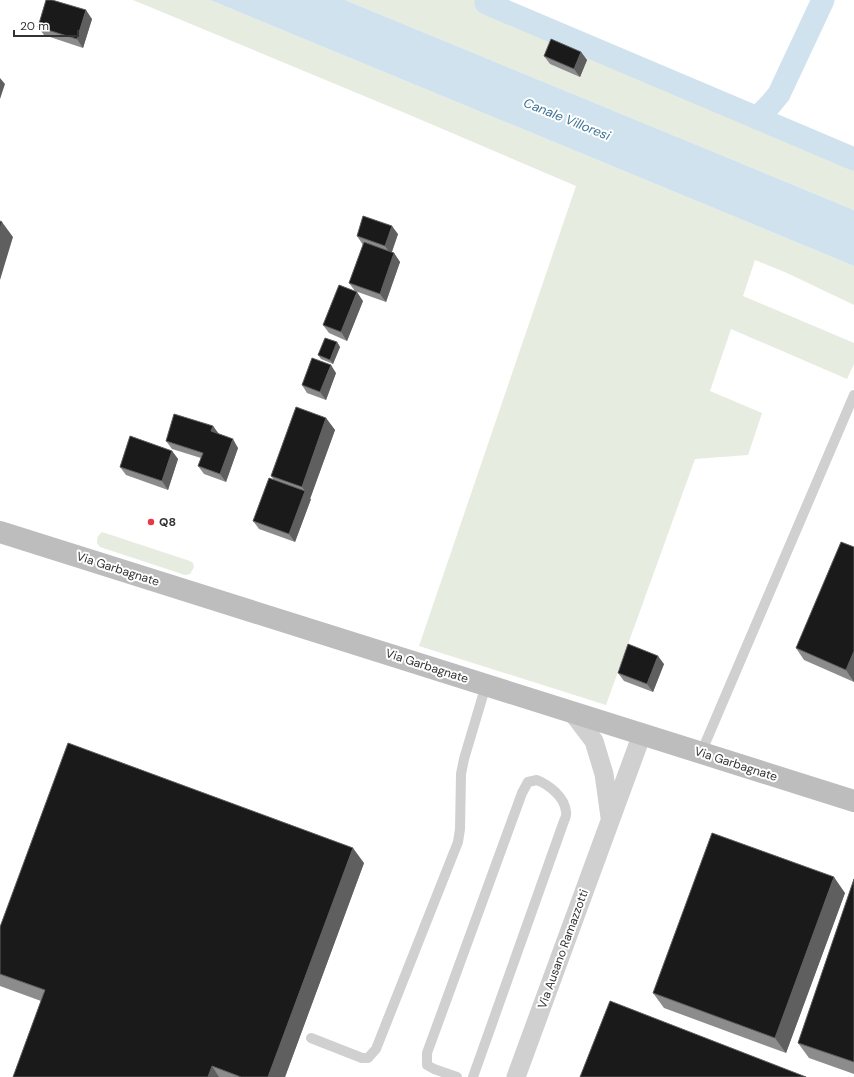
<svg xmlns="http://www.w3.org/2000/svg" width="854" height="1077" font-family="'DM Sans',sans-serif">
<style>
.green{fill:#e6ecdf}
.water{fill:#cfe2ee}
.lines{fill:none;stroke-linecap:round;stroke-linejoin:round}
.canal{stroke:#cfe2ee;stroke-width:23}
.lane{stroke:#d0d0d0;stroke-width:10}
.street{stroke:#d0d0d0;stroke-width:19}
.secondary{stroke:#bdbdbd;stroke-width:22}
.wall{fill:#8c8c8c}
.shaded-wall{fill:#5f5f5f}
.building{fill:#1a1a1a;stroke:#5f5f5f}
.poi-dot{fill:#e63946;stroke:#fff;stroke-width:1.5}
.labels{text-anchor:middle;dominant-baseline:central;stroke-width:4;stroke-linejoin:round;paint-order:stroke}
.poi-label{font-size:12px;font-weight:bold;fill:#333;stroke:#fff;text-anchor:start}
.street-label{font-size:12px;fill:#333;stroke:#fff}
.water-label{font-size:13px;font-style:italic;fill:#3f7597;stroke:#fff}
</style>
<rect width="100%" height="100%" fill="#fff"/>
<path class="green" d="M 133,0 L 210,0 L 854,266 L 854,305 L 787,273 L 755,260 L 743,296 L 854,343 L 854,364 L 847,379 L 731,329 L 710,391 L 762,413 L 748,455 L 695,459 L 606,705 L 419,646 L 576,186 L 405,113 Z
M 345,0 L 503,0 L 854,152 L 854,210 Z
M 102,532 L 190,561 L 193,563 L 194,567 L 190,574 L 185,575 L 100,547 L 97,543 C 97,538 98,535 102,532 Z"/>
<path class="water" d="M 210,0 L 345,0 L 854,210 L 854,266 Z"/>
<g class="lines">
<path class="canal" d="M 487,0 L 486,3 L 854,159
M 757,118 L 770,105 L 779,94 L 823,0"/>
<path class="lane" d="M 701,753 L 854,395
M 311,1038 L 362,1058 L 368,1058 L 376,1049 L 458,842 L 460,829 L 461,774 L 464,759 L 486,685
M 457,1077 L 434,1069 L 427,1065 L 427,1053 L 522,793 L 528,782 L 537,780 C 549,785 565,797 566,812 C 567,815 565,819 564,821 L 473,1077"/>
<path class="street" d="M 572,712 L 594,741 L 604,774 L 610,817
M 516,1077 L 642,734"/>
<path class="secondary" d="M 0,532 L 854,801"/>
</g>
<path class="wall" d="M 92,19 L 83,48 L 44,35 L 38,27 Z
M 581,52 L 587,60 L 580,77 L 550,64 L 544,56 Z
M 398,234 L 392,252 L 394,253 L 400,262 L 386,302 L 355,291 L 349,283 L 363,245 L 357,236 Z
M 363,301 L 347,341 L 329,333 L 323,325 Z
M 337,342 L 340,347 L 333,364 L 321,359 L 318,355 Z
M 336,373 L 326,400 L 307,393 L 302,385 Z
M 326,418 L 335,430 L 310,499 L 311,499 L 295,542 L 259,529 L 253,521 L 274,480 L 271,476 Z
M 213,426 L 218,434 L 238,448 L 226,482 L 204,474 L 198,466 L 201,458 L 172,449 L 166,441 Z
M 172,451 L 178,459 L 168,490 L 126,475 L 120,467 Z
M 854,547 L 854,682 L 804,660 L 796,648 Z
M 664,664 L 653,692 L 624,681 L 618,673 Z
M 364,863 L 285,1077 L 13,1077 L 41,1001 L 0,986 L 0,927 Z
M 854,879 L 854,1074 L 809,1058 L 798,1043 Z
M 845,893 L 786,1053 L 664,1008 L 653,993 Z"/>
<path class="shaded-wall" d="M 86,10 L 92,19 L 83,48 L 77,39 Z
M 581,52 L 587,60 L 580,77 L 574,69 Z
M 0,78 L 5,84 L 0,99 Z
M 2,222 L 13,237 L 0,280 L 0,229 Z
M 392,226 L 398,234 L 391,254 L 385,246 Z
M 394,253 L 400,262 L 386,302 L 380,294 Z
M 357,292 L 363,301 L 347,341 L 341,332 Z
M 337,342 L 340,347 L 333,364 L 330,360 Z
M 331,365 L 336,373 L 326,400 L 320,392 Z
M 326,418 L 335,430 L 310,499 L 311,499 L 295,542 L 289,534 L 305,491 L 302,487 Z
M 213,426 L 219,434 L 211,431 Z
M 233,439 L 238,448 L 226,482 L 220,474 Z
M 172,451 L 178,459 L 168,490 L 162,481 Z
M 854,651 L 854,682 L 846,670 Z
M 658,656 L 664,664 L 653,692 L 647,684 Z
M 353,848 L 364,863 L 285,1077 L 268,1077 Z
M 834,877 L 845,893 L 786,1053 L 775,1038 Z
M 212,1066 L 219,1077 L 208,1077 Z"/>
<path class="building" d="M 46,0 L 52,0 L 86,10 L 77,39 L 38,27 Z
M 551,39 L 581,52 L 574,69 L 544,56 Z
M 363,216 L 392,226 L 385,246 L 357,236 Z
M 0,221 L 2,222 L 0,229 Z
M 364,242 L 394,253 L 380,294 L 349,283 Z
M 339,285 L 357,292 L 341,332 L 323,325 Z
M 325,338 L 337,342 L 330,360 L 318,355 Z
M 312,358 L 331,365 L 320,392 L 302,385 Z
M 296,407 L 326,418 L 302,487 L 271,476 Z
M 174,414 L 213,426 L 211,431 L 233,439 L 220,474 L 198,466 L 203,453 L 166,441 Z
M 130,436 L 172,451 L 162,481 L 120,467 Z
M 269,478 L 305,491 L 289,534 L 253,521 Z
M 841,542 L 854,547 L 854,651 L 846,670 L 796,648 Z
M 628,644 L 658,656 L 647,684 L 618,673 Z
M 68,743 L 353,848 L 268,1077 L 241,1077 L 212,1066 L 208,1077 L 13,1077 L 45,990 L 0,974 L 0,927 Z
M 712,833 L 834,877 L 775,1038 L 653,993 Z
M 854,879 L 854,1062 L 798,1043 Z
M 610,1001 L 806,1077 L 580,1077 Z"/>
<circle class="poi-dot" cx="151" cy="522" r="4"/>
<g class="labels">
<g class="poi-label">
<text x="159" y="522">Q8</text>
</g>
<g class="street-label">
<text transform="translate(118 569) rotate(18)">Via Garbagnate</text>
<text transform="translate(427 666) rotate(18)">Via Garbagnate</text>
<text transform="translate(736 764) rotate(18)">Via Garbagnate</text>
<text transform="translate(563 949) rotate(-70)">Via Ausano Ramazzotti</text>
</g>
<g class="water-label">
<text transform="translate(567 119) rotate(22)">Canale Villoresi</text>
</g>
</g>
<path d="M14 30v6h64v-6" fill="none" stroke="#333333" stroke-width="2"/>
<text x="20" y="30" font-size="12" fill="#333333" stroke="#ffffff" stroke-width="3" paint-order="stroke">20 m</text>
</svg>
